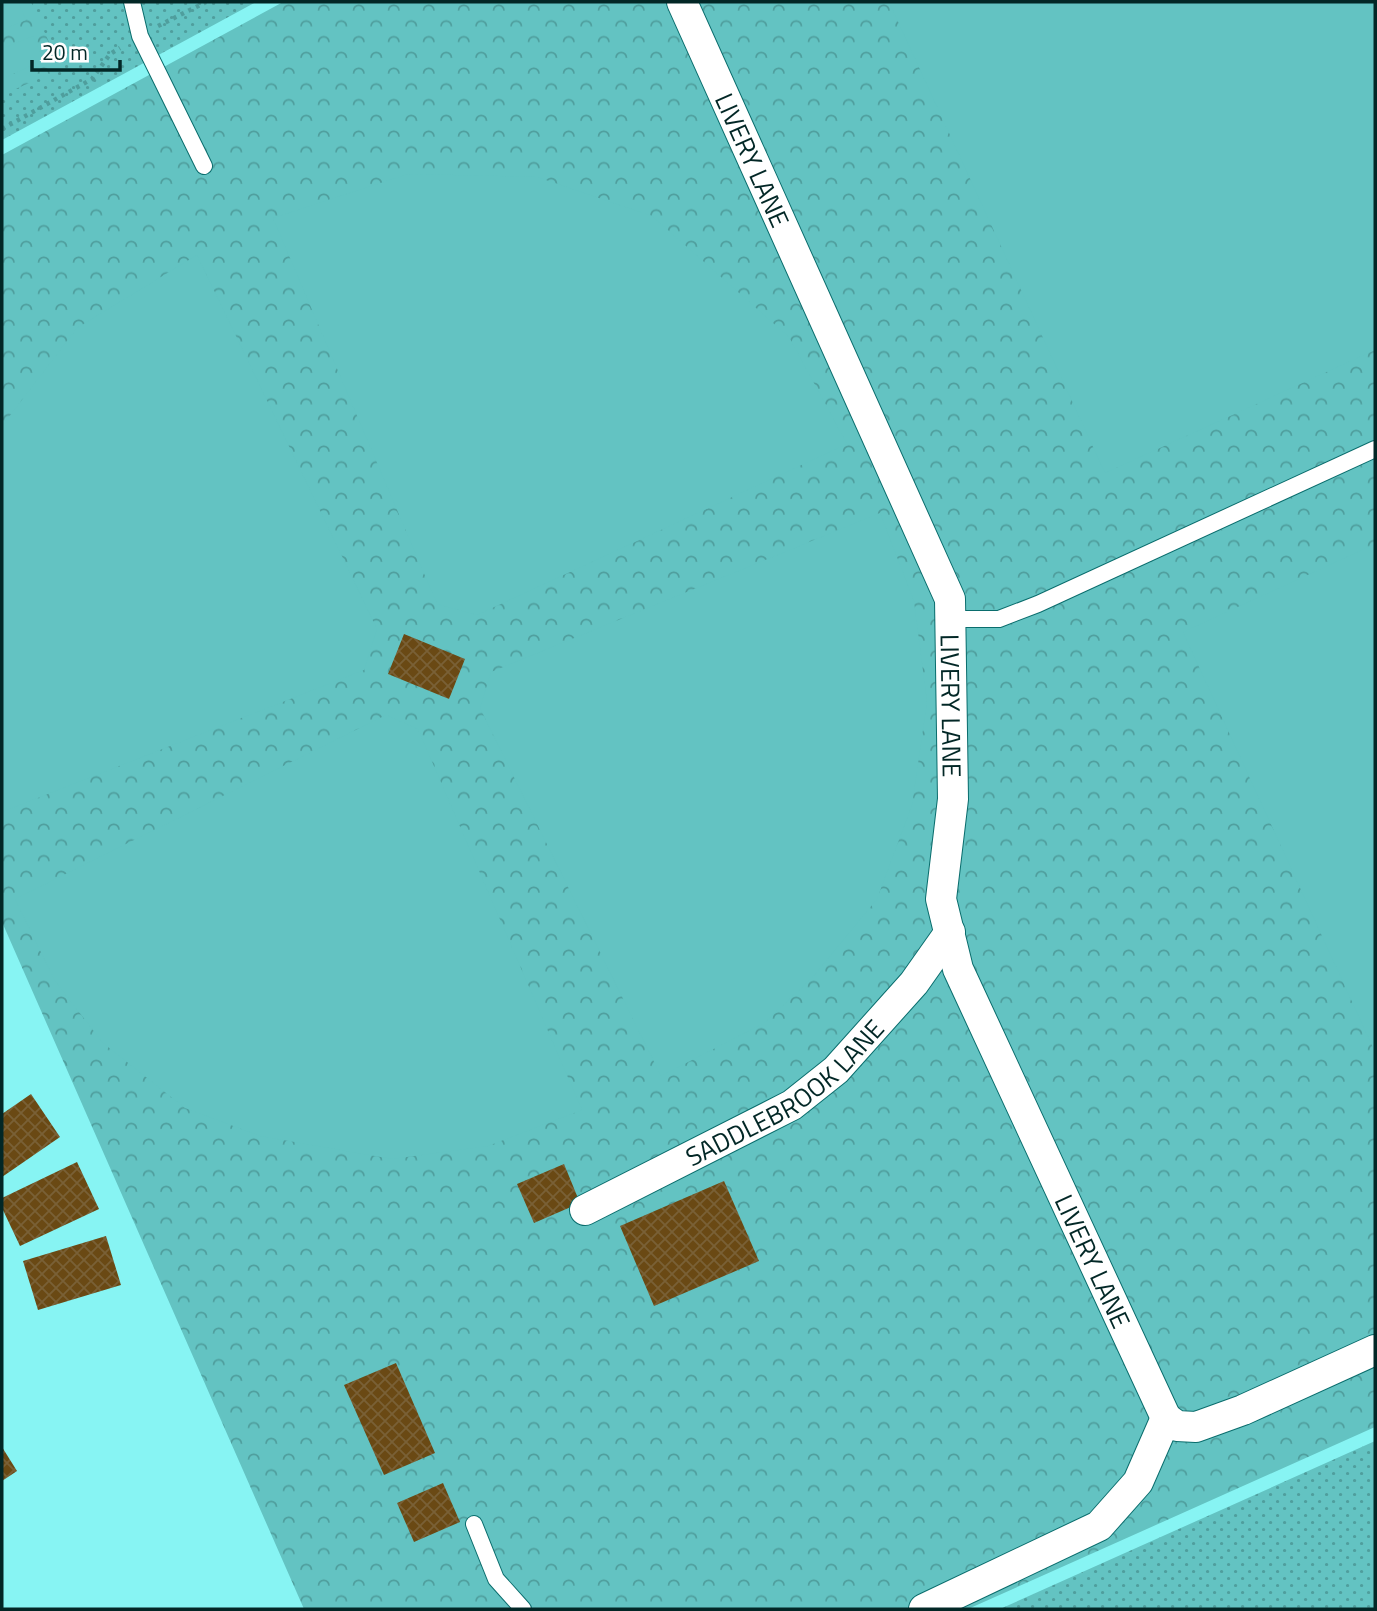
<svg xmlns="http://www.w3.org/2000/svg" width="1377" height="1611" font-family="'Titillium Web',sans-serif">
<style>
.grass{fill:url(#grass-dots)}
.park{fill:url(#park-crowns)}
.pitch{fill:#63c3c2}
.building{fill:url(#building-cross-hatch)}
.lines{fill:none;stroke-linecap:round;stroke-linejoin:round}
.lane-casing{stroke:#0a6d6d;stroke-width:18}
.street-casing{stroke:#0a6d6d;stroke-width:32}
.path{stroke:#4f9e9d;stroke-width:4.5;stroke-dasharray:3.5 5;stroke-linecap:butt}
.lane{stroke:#fff;stroke-width:16}
.street{stroke:#fff;stroke-width:30}
.labels{text-anchor:middle;dominant-baseline:central;stroke-width:7;stroke-linejoin:round;paint-order:stroke}
.street-label{font-size:26px;fill:#022726;stroke:#fff}
</style>
<defs>
<pattern id="grass-dots" width="8" height="8" patternUnits="userSpaceOnUse" patternTransform="scale(1.75)"><rect width="8" height="8" fill="#63c3c2"/><path d="M2 2h.1M6 6h.1" fill="none" stroke="#4f9e9d" stroke-width="1.8" stroke-linecap="round"/></pattern>
<pattern id="park-crowns" width="20" height="18" patternUnits="userSpaceOnUse" patternTransform="scale(1.75)"><rect width="20" height="18" fill="#63c3c2"/><path d="M2 6a3 3 0 1 1 6 0M12 15a3 3 0 1 1 6 0" fill="none" stroke="#4f9e9d"/></pattern>
<pattern id="building-cross-hatch" width="8" height="8" patternUnits="userSpaceOnUse" patternTransform="scale(1.75)"><rect width="8" height="8" fill="#6a4914"/><path d="M0 0l8 8M0 8l8-8" fill="none" stroke="#796036"/></pattern>
</defs>
<rect width="100%" height="100%" fill="#87f4f3"/>
<path class="grass" d="M 2,2 L 256,2 L 2,140 Z
M 1375,1441 L 1375,1609 L 1000,1609 Z"/>
<path class="park" d="M 2,2 L 31,2 L 61,69 L 2,95 Z
M 283,2 L 1375,2 L 1375,1427 L 968,1609 L 304,1609 L 2,922 L 2,155 Z"/>
<path class="pitch" d="M 2,2 L 18,2 L 26,20 L 2,30 Z
M 889,2 L 1375,2 L 1375,350 L 1105,473 Z
M 33,36 L 44,60 L 2,79 L 2,49 Z
M 408,174 L 537,177 L 652,216 L 789,337 L 847,444 L 477,615 L 437,604 L 273,218 Z
M 197,255 L 377,629 L 364,670 L 2,812 L 2,426 L 77,328 Z
M 880,513 L 914,601 L 927,702 L 912,805 L 877,899 L 812,978 L 764,1023 L 661,1076 L 480,708 L 491,672 Z
M 1375,544 L 1375,1052 L 1183,632 Z
M 386,715 L 418,729 L 582,1110 L 488,1146 L 392,1159 L 260,1136 L 185,1108 L 103,1043 L 55,981 L 15,899 Z"/>
<path class="building" d="M 404,634 L 465,659 L 449,699 L 388,674 Z
M 31,1094 L 60,1137 L 2,1177 L 2,1114 Z
M 77,1162 L 99,1209 L 20,1246 L 2,1208 L 2,1198 Z
M 564,1164 L 580,1203 L 534,1223 L 517,1184 Z
M 724,1181 L 759,1261 L 654,1306 L 620,1226 Z
M 106,1236 L 121,1285 L 38,1310 L 23,1261 Z
M 396,1363 L 435,1453 L 384,1475 L 344,1385 Z
M 2,1447 L 17,1471 L 2,1481 Z
M 443,1483 L 460,1522 L 414,1542 L 397,1503 Z"/>
<g class="lines">
<defs>
<path id="lane" d="M 132,2 L 140,36 L 204,166
M 950,619 L 999,619 L 1038,604 L 1375,449
M 474,1524 L 496,1579 L 523,1609"/>
<g id="street">
<path id="s1" d="M 682,2 L 950,599 L 953,799 L 941,899 L 958,969 L 1166,1418"/>
<path id="s2" d="M 585,1210 L 792,1105 L 836,1070 L 914,983 L 950,932"/>
<path d="M 1166,1418 L 1177,1426 L 1196,1427 L 1243,1410 L 1375,1350"/>
<path d="M 924,1609 L 1099,1526 L 1138,1482 L 1166,1418"/>
</g>
</defs>
<use href="#lane" class="lane-casing"/>
<use href="#street" class="street-casing"/>
<path class="path" d="M 158,26 L 206,2
M 2,129 L 92,79 L 110,54 L 120,48"/>
<use href="#lane" class="lane"/>
<use href="#street" class="street"/>
</g>
<g class="labels">
<g class="street-label">
<text stroke="none"><textPath href="#s1" startOffset="173">LIVERY LANE</textPath></text>
<text stroke="none"><textPath href="#s1" startOffset="761">LIVERY LANE</textPath></text>
<text stroke="none"><textPath href="#s2" startOffset="233">SADDLEBROOK LANE</textPath></text>
<text stroke="none"><textPath href="#s1" startOffset="1349">LIVERY LANE</textPath></text>
</g>
</g>
<rect width="1377" height="1611" fill="none" stroke="#022726" stroke-width="7"/>
<path d="M32 60v10h88v-10" fill="none" stroke="#022726" stroke-width="3.5"/>
<text x="42" y="60" font-size="21" fill="#022726" stroke="#ffffff" stroke-width="5" paint-order="stroke">20 m</text>
</svg>
